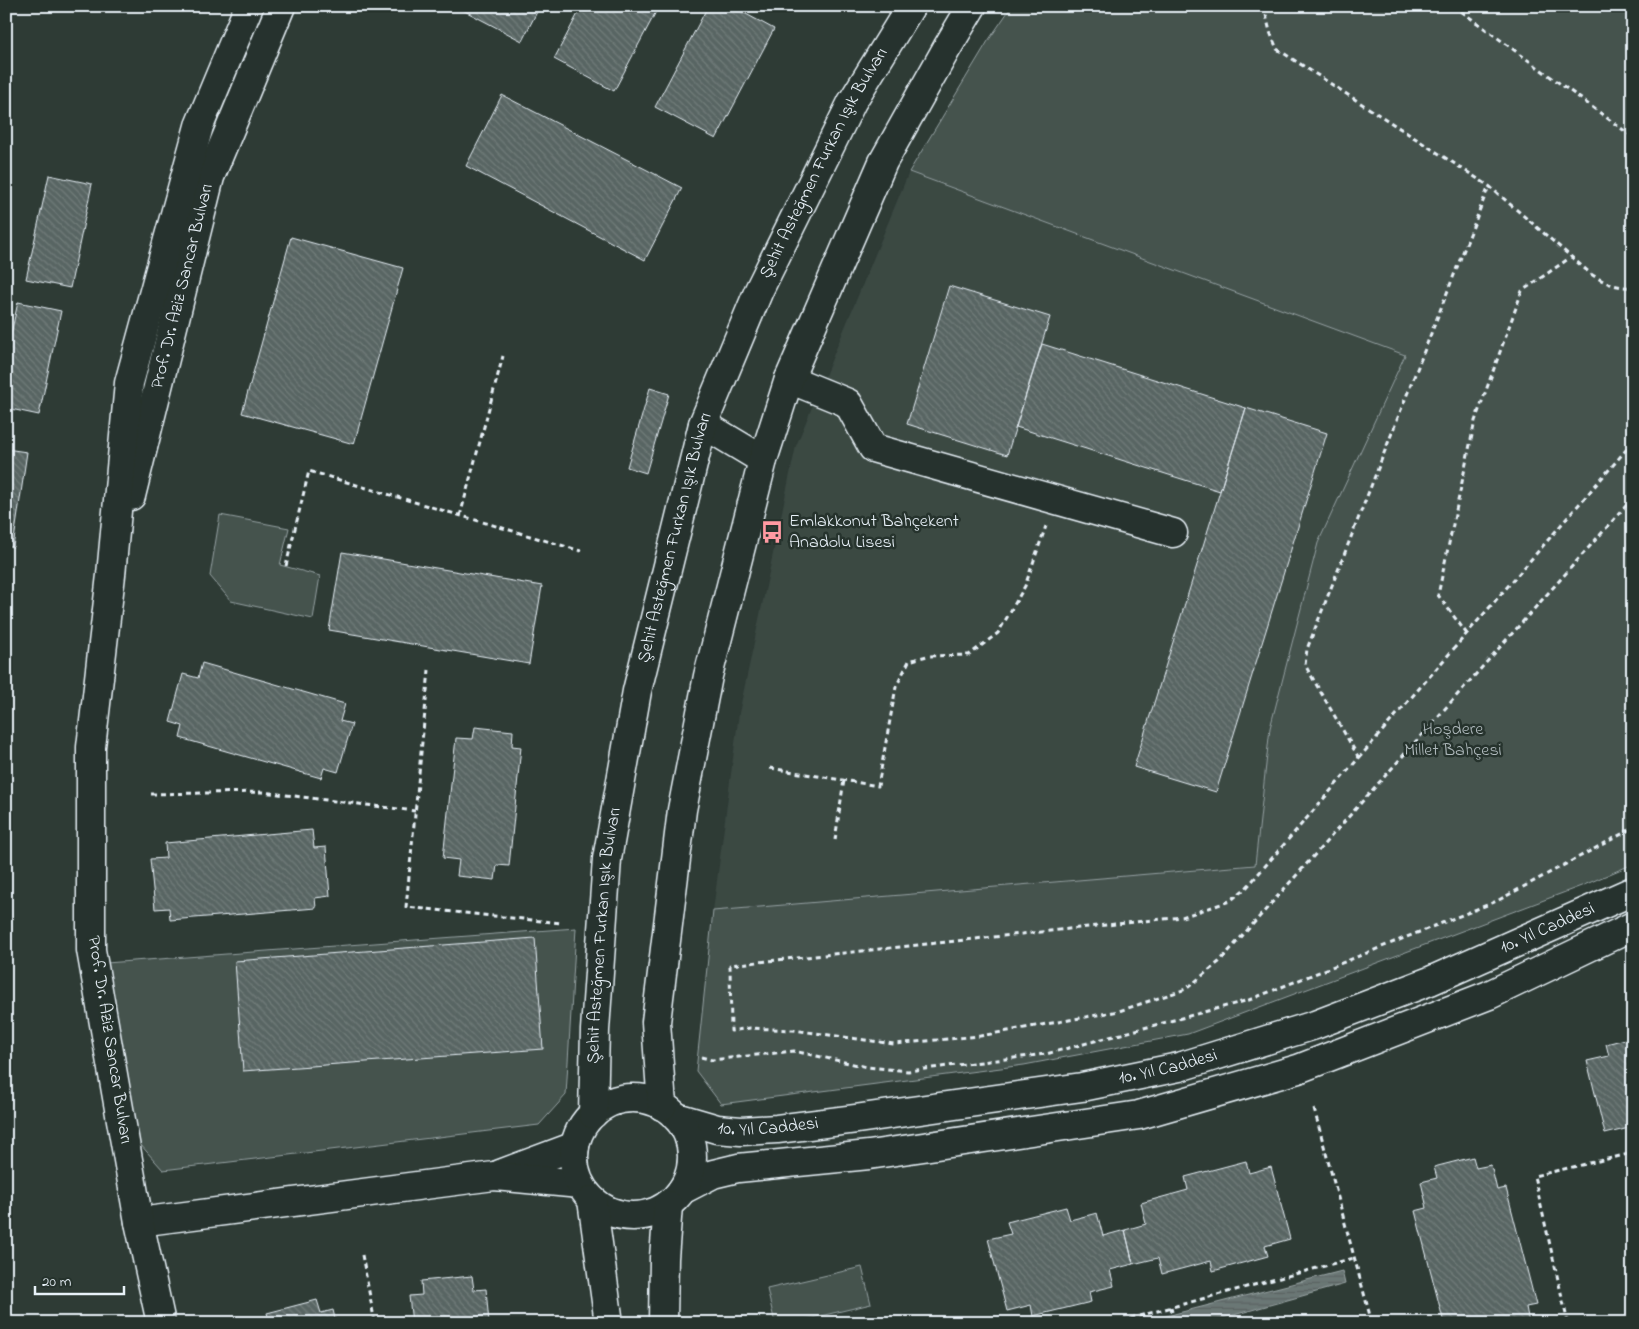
<svg xmlns="http://www.w3.org/2000/svg" width="1639" height="1329" font-family="'Indie Flower',sans-serif">
<style>
.built{fill:#3b4843}
.green{fill:#45524e;stroke:#96a2a3}
.water{fill:url(#water-rules);stroke:#9da8a9}
.building{fill:url(#building-back-hatch);stroke:#e8f1f8}
.lines{fill:none;stroke-linecap:round;stroke-linejoin:round}
.minor-casing{stroke:#e8f1f8;stroke-width:31}
.major-casing{stroke:#e8f1f8;stroke-width:31}
.path{stroke:#e8f1f8;stroke-width:3;stroke-dasharray:5 4;stroke-linecap:butt}
.minor{stroke:#26332d;stroke-width:28}
.major{stroke:#26332d;stroke-width:28}
.labels{text-anchor:middle;dominant-baseline:central;stroke-width:5;stroke-linejoin:round;paint-order:stroke}
.street-label{font-size:18px;fill:#e8f1f8;stroke:#26332d}
.poi-label{font-size:18px;fill:#e8f1f8;stroke:#26332d;text-anchor:start}
.park-label{font-size:18px;fill:#afb9bc;stroke:#26332d}
</style>
<defs>
<pattern id="water-rules" width="6" height="5" patternUnits="userSpaceOnUse" patternTransform="scale(1.25)"><rect width="6" height="5" fill="#6b7775"/><path d="M0 2.5h6" fill="none" stroke="#586060"/></pattern>
<pattern id="building-back-hatch" width="6" height="6" patternUnits="userSpaceOnUse" patternTransform="scale(1.25)"><rect width="6" height="6" fill="#596563"/><path d="M-1 5l2 2M0 0l6 6M5-1l2 2" fill="none" stroke="#717c7a"/></pattern>
</defs>
<rect width="100%" height="100%" fill="#2e3b35"/>
<filter id="ink" filterUnits="userSpaceOnUse"><feTurbulence type="fractalNoise" baseFrequency=".02" numOctaves="2"/><feDisplacementMap in="SourceGraphic" scale="10" xChannelSelector="R" yChannelSelector="G"/><feConvolveMatrix kernelMatrix="1 2 1 2 8 2 1 2 1" color-interpolation-filters="sRGB"/></filter>
<g filter="url(#ink)">
<path class="built" d="M 909,172 L 1406,355 L 1318,543 L 1270,728 L 1255,865 L 713,911 L 739,713 L 796,446 Z"/>
<path class="green" d="M 1012,6 L 1633,6 L 1633,864 L 1584,885 L 1188,1034 L 1024,1065 L 721,1104 L 696,1071 L 713,911 L 1255,865 L 1270,728 L 1318,543 L 1405,355 L 909,172 L 988,41 Z
M 220,515 L 289,528 L 280,565 L 320,576 L 313,619 L 231,601 L 210,576 Z
M 576,928 L 566,1095 L 539,1125 L 163,1170 L 139,1143 L 106,963 Z
M 862,1267 L 871,1304 L 791,1323 L 775,1323 L 767,1289 Z"/>
<path class="water" d="M 1342,1271 L 1345,1284 L 1205,1323 L 1139,1323 Z"/>
<path class="building" d="M 463,6 L 540,6 L 522,41 L 461,9 Z
M 582,6 L 659,6 L 614,91 L 554,59 Z
M 708,6 L 731,6 L 774,29 L 716,139 L 655,107 Z
M 502,95 L 682,188 L 645,260 L 466,166 Z
M 49,175 L 92,184 L 70,288 L 26,279 Z
M 291,237 L 403,268 L 354,444 L 242,413 Z
M 949,286 L 1050,317 L 1007,455 L 907,424 Z
M 18,302 L 61,311 L 39,415 L 6,408 L 6,357 Z
M 1042,344 L 1246,408 L 1220,491 L 1016,427 Z
M 650,388 L 669,394 L 646,473 L 627,467 Z
M 1246,408 L 1327,433 L 1216,792 L 1134,767 Z
M 6,449 L 27,452 L 13,547 L 6,546 Z
M 342,552 L 542,586 L 529,664 L 329,630 Z
M 6,606 L 11,606 L 6,664 Z
M 202,663 L 345,704 L 340,721 L 352,724 L 338,772 L 324,768 L 321,778 L 180,738 L 183,726 L 170,722 L 183,674 L 198,678 Z
M 475,727 L 513,731 L 512,746 L 521,747 L 509,866 L 497,865 L 495,880 L 457,876 L 459,860 L 443,858 L 456,738 L 473,739 Z
M 312,830 L 314,848 L 326,847 L 330,896 L 315,898 L 316,908 L 170,920 L 169,908 L 155,909 L 150,859 L 166,858 L 165,843 Z
M 535,938 L 543,1049 L 243,1071 L 235,961 Z
M 1633,1037 L 1633,1138 L 1632,1138 L 1629,1128 L 1605,1134 L 1587,1061 L 1609,1056 L 1606,1044 Z
M 1473,1157 L 1476,1168 L 1491,1165 L 1497,1190 L 1506,1188 L 1536,1305 L 1526,1307 L 1529,1323 L 1444,1323 L 1415,1211 L 1427,1208 L 1421,1182 L 1437,1178 L 1434,1167 Z
M 1246,1161 L 1249,1173 L 1271,1167 L 1290,1239 L 1265,1246 L 1268,1256 L 1213,1271 L 1211,1261 L 1162,1274 L 1158,1258 L 1133,1264 L 1125,1230 L 1146,1224 L 1141,1203 L 1188,1190 L 1185,1177 Z
M 1066,1207 L 1070,1220 L 1097,1213 L 1103,1236 L 1125,1230 L 1133,1264 L 1110,1270 L 1114,1286 L 1089,1292 L 1091,1302 L 1033,1316 L 1031,1305 L 1007,1311 L 988,1239 L 1011,1234 L 1007,1222 Z
M 472,1276 L 474,1290 L 486,1289 L 489,1323 L 412,1323 L 409,1296 L 422,1295 L 421,1281 Z
M 317,1300 L 321,1313 L 333,1310 L 336,1323 L 270,1323 L 267,1313 Z"/>
<g class="lines">
<defs>
<g id="minor">
<path d="M 789,379 L 848,403 L 873,448 L 1173,533"/>
<path id="s1" d="M 131,496 L 210,177 L 281,6"/>
<path id="s2" d="M 676,1117 L 717,1129 L 741,1131 L 777,1129 L 856,1119 L 1082,1087 L 1179,1067 L 1315,1025 L 1430,981 L 1633,891"/>
<path d="M 500,1174 L 575,1146"/>
<path d="M 682,1190 L 713,1174 L 738,1168 L 869,1155 L 1139,1115 L 1298,1069 L 1489,995 L 1633,926"/>
<path d="M 139,1222 L 494,1176 L 580,1184"/>
<path d="M 161,1323 L 139,1222 L 91,950 L 91,747 L 111,575 L 129,383 L 199,126 L 249,6"/>
</g>
<g id="major">
<path d="M 703,424 L 763,460"/>
<circle cx="633" cy="1157" r="59"/>
<path d="M 662,1106 L 656,1022 L 682,810 L 708,676 L 763,460 L 789,379 L 883,162 L 947,48 L 972,6"/>
<path id="s3" d="M 593,1114 L 595,1030 L 607,859 L 637,691 L 703,424 L 759,290 L 852,102 L 911,6"/>
<path d="M 592,1200 L 609,1323"/>
<path d="M 663,1323 L 664,1258 L 668,1205"/>
</g>
</defs>
<use href="#minor" class="minor-casing"/>
<use href="#major" class="major-casing"/>
<path class="path" d="M 1264,6 L 1270,32 L 1277,49 L 1489,186 L 1591,274 C 1605,283 1616,288 1633,287
M 1454,6 L 1633,137
M 1633,442 L 1247,887 L 1230,901 L 1182,917 L 730,965 L 731,1031 L 750,1028 L 793,1030 L 894,1044 L 980,1036 L 1119,1011 L 1186,989 L 1219,962 L 1633,498
M 460,516 L 503,356
M 286,566 L 309,471 L 581,551
M 1467,634 L 1438,595 L 1475,421 L 1522,291 L 1571,257
M 429,670 L 406,907 L 561,923
M 1359,758 L 1305,665 L 1307,649 L 1489,186
M 770,768 L 878,786 L 896,687 L 909,661 L 927,656 L 969,655 L 998,633 L 1025,586 L 1046,526
M 151,794 L 262,792 L 415,811
M 835,840 L 844,780
M 701,1057 L 712,1060 L 794,1051 L 867,1067 L 908,1071 L 1046,1054 L 1249,1000 L 1497,901 L 1633,828
M 1314,1109 L 1372,1323
M 362,1255 L 375,1323
M 1171,1307 L 1174,1323
M 1113,1323 L 1354,1258
M 1568,1323 L 1534,1176 L 1633,1153"/>
<use href="#minor" class="minor"/>
<use href="#major" class="major"/>
</g>
</g>
<defs>
<symbol id="bus-bare" viewBox="-9 -9 18 18"><path d="M-5-6H5V4H4V6H2V4H-2V6H-4V4H-5ZM-3.5-4V0h7V-4ZM-3.5 1.2v1.5H-2V1.2ZM2 1.2v1.5H3.5V1.2Z" fill="#ff9aa2" stroke="#26332d" stroke-width="2.5" paint-order="stroke"/></symbol>
</defs>
<g fill-rule="evenodd">
<use href="#bus-bare" x="756" y="516" width="32" height="32"/>
</g>
<g class="labels">
<g class="street-label">
<text stroke="none"><textPath href="#s3" startOffset="989">Şehit Asteğmen Furkan Işık Bulvarı</textPath></text>
<text stroke="none"><textPath href="#s1" startOffset="216">Prof. Dr. Aziz Sancar Bulvarı</textPath></text>
<text stroke="none"><textPath href="#s3" startOffset="584">Şehit Asteğmen Furkan Işık Bulvarı</textPath></text>
<text stroke="none"><textPath href="#s2" startOffset="904">10. Yıl Caddesi</textPath></text>
<text stroke="none"><textPath href="#s3" startOffset="179">Şehit Asteğmen Furkan Işık Bulvarı</textPath></text>
<text transform="translate(109 1040) rotate(81)">Prof. Dr. Aziz Sancar Bulvarı</text>
<text stroke="none"><textPath href="#s2" startOffset="499">10. Yıl Caddesi</textPath></text>
<text stroke="none"><textPath href="#s2" startOffset="94">10. Yıl Caddesi</textPath></text>
</g>
<g class="poi-label">
<text x="789" y="522">Emlakkonut Bahçekent<tspan x="789" dy="21">Anadolu Lisesi</tspan></text>
</g>
<g class="park-label">
<text x="1453" y="730">Hoşdere<tspan x="1453" dy="21">Millet Bahçesi</tspan></text>
</g>
</g>
<rect width="1639" height="1329" fill="none" stroke="#26332d" stroke-width="25"/>
<rect x="12" y="12" width="1614" height="1304" fill="none" stroke="#e8f1f8" stroke-width="2" filter="url(#ink)"/>
<path d="M35 1286v8h89v-8" fill="none" stroke="#e8f1f8" stroke-width="2.5"/>
<text x="42" y="1286" font-size="15" fill="#e8f1f8" stroke="#26332d" stroke-width="4" paint-order="stroke">20 m</text>
</svg>
